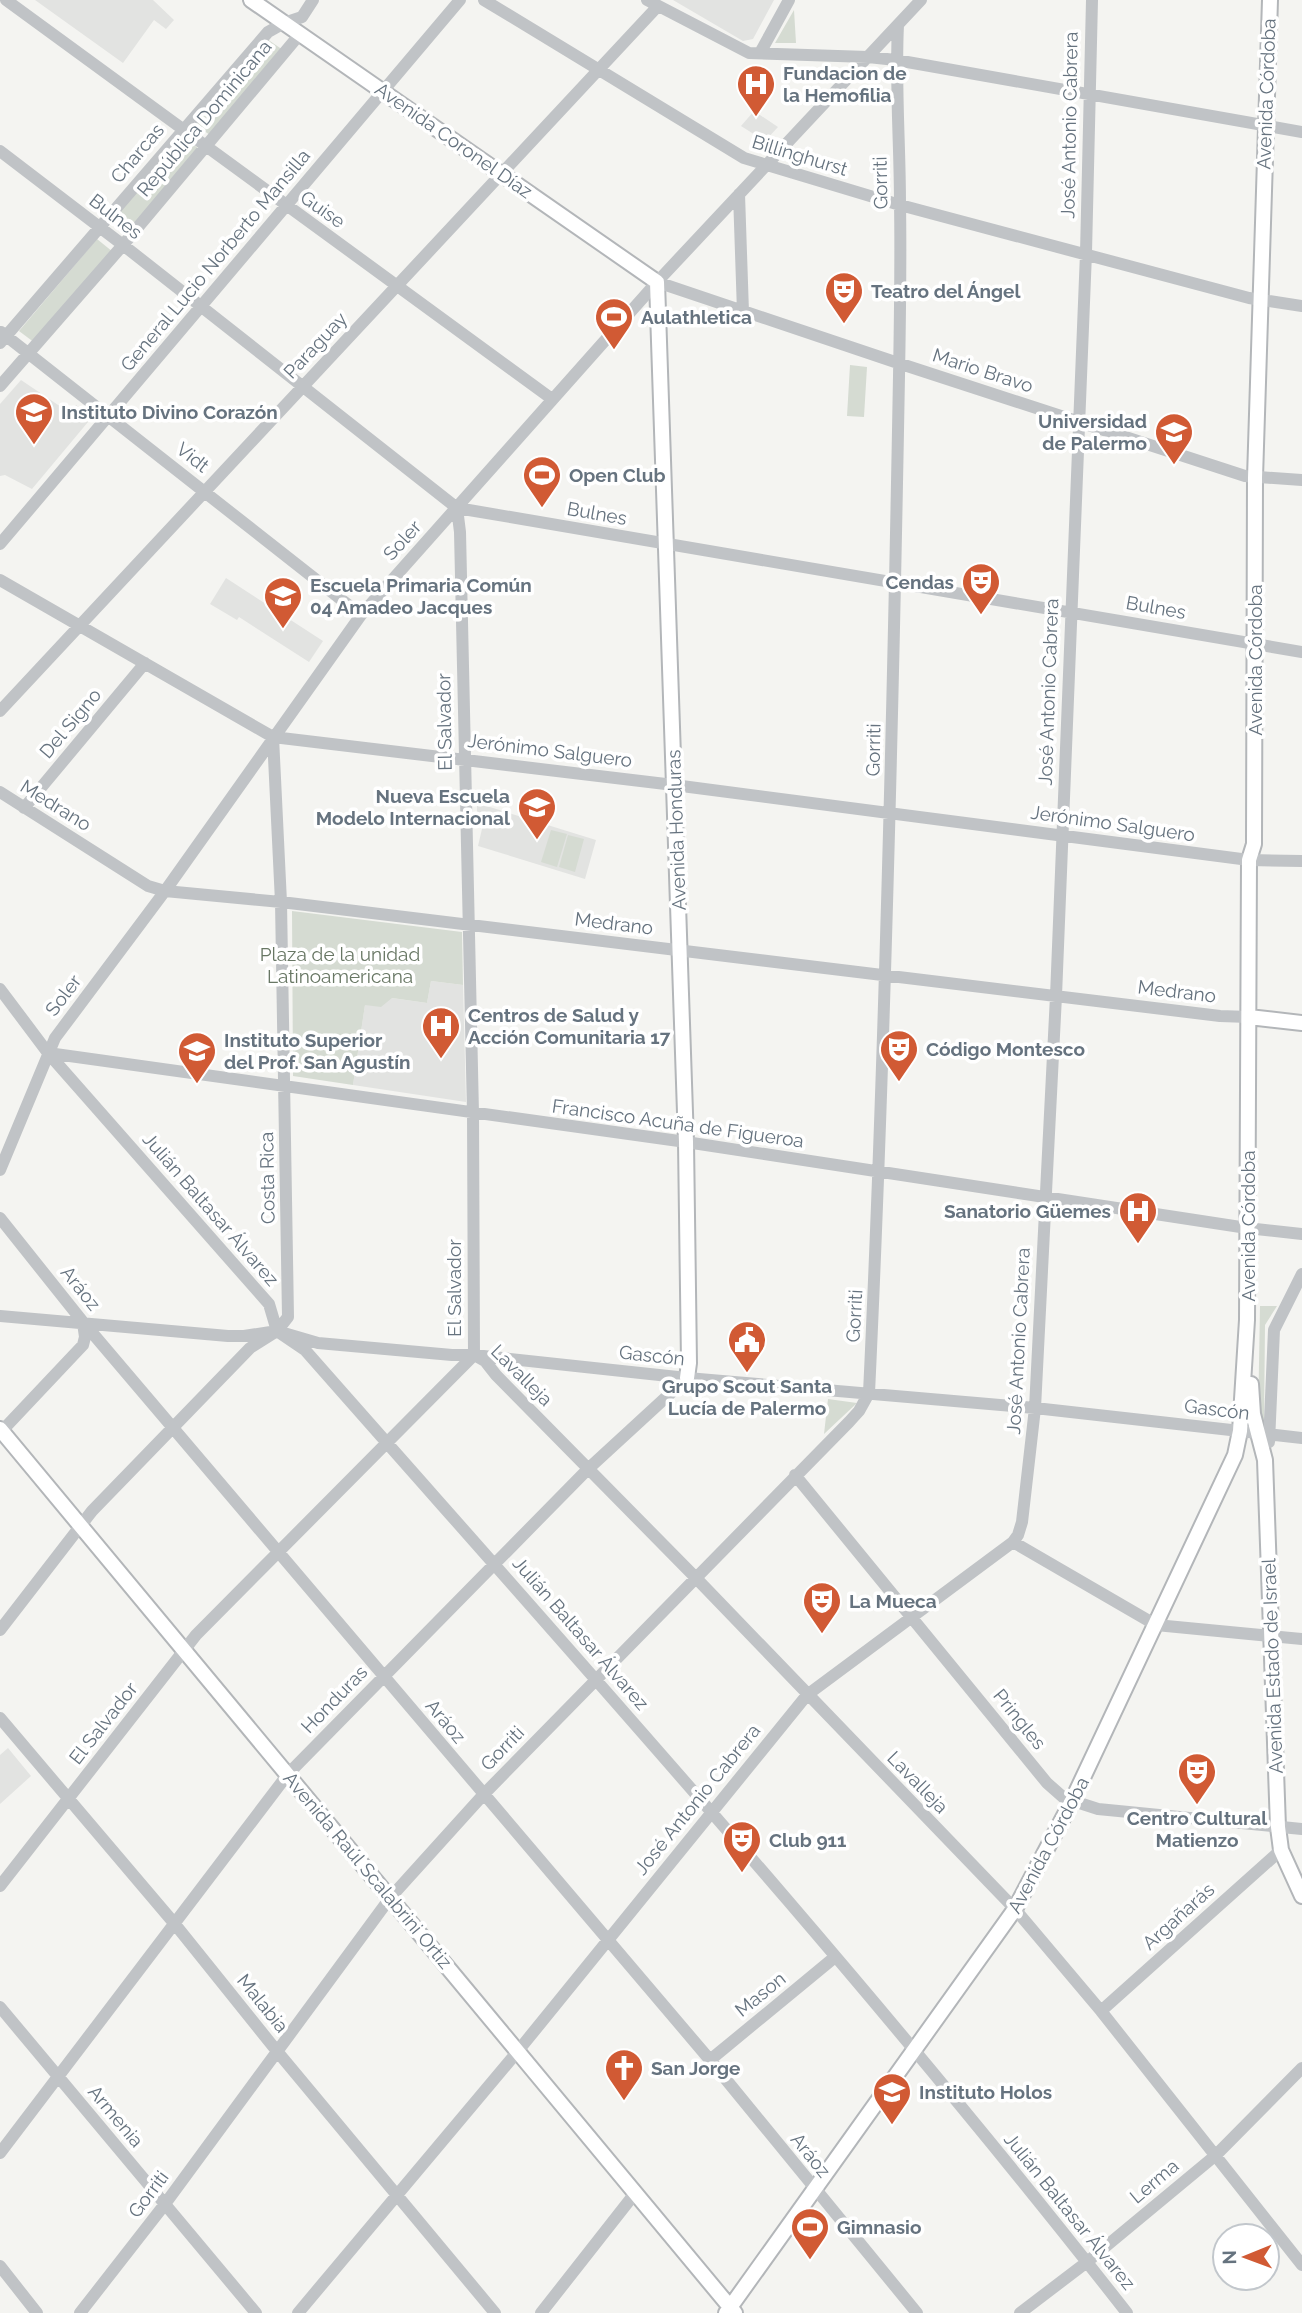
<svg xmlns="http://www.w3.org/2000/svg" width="1302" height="2313" font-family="Raleway,sans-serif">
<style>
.built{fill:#e2e3e1}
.green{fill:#d5dbd2}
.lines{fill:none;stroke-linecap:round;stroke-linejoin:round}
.major-casing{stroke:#b3b6b9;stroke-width:18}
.minor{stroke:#c0c3c6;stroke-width:12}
.major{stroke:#fff;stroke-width:14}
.labels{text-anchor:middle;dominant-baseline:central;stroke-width:7;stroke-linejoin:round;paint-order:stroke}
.poi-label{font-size:19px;font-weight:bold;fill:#66737f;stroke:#fff;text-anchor:start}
.street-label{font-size:19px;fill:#66737f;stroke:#fff}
.park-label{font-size:19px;fill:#687764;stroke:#fff}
</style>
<rect width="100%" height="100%" fill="#f4f4f1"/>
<path class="built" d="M 35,0 L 153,0 L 174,20 L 166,29 L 154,20 L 123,63 Z
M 673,0 L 774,0 L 753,39 L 743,41 Z
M 754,111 L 778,127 L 765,141 L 741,126 Z
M 21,380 L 70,413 L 76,405 L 89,415 L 88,422 L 32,489 L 5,475 L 0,476 L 0,404 Z
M 226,578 L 323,641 L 309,662 L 239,617 L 237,620 L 210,604 Z
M 477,803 L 596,840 L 585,879 L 478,846 L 485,816 L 477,813 Z
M 431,981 L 463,985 L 466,1102 L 353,1085 L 365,1005 L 392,998 L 427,1003 Z
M 8,1748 L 31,1776 L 0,1804 L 0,1755 Z"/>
<path class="green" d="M 794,10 L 796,43 L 775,43 Z
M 267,39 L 283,50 L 210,135 L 194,124 Z
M 183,136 L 199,149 L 127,236 L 110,223 Z
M 97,239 L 113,252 L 35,343 L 19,331 Z
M 850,365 L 867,367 L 864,417 L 847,416 Z
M 551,830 L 567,834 L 557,867 L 541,862 Z
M 568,835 L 584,839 L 575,872 L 559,867 Z
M 292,911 L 462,932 L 463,985 L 431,981 L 427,1003 L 392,998 L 381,1007 L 365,1005 L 353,1085 L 293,1076 Z
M 1260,1306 L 1277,1306 L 1265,1325 L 1264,1422 L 1258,1421 Z
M 828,1399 L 857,1403 L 824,1434 Z"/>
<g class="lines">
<defs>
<path id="major" d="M 251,0 L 657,282 L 686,1142 L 689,1363 L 687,1378
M 1249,1017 L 1302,1023
M 1251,1384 L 1253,1414 L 1265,1460 L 1278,1827 L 1281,1850 L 1302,1896
M 0,1429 L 735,2313
M 726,2313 L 1015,1909 L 1072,1801 L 1235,1455 L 1240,1431 L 1247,1320 L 1249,860 L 1254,844 L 1255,478 L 1270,0"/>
</defs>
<use href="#major" class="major-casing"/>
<path class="minor" d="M 6,0 L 552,399
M 484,0 L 744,158 L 900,205 L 1249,298 L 1302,306
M 647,0 L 749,53 L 868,57 L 896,60 L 1302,132
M 760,53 L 789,0
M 0,151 L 123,245 L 457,508 L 1302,652
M 739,194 L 743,312
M 657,282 L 898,363 L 1245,476 L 1302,480
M 1,332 L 361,615
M 0,343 L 268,32 L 284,23 L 302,17 L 313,0
M 0,386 L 123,245 L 300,34
M 0,544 L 460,0
M 0,580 L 273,737 L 674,785 L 1249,860 L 1302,861
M 0,711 L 658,6
M 0,792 L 148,886 L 165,891 L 281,902 L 1220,1016 L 1249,1017
M 24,808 L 145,663
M 0,989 L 48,1053 L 269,1304 L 277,1331 L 305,1350 C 584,1667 867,1980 1127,2313
M 48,1053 L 686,1142 L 1247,1228 L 1302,1234
M 0,1170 L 55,1038 L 165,891 L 361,615 L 657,282 L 921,0
M 0,1218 L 83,1322 L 710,2060 L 917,2313
M 0,1316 L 228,1336 L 244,1336 L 277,1331 L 318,1343 L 452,1355 L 474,1355 L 687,1378 L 1035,1408 L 1302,1438
M 478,1357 L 485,1361 L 496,1375 L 695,1577 L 1015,1909 L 1101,2011 L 1302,2265
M 0,1433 L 83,1345 L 85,1337 L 83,1323
M 1269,1442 L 1274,1330 L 1302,1274
M 795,1475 L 1047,1783 L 1064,1798 L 1098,1809 L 1302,1829
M 1013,1542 L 1156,1625 L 1302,1639
M 0,1630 L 92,1511 L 250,1348 L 277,1331 L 288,1317 L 281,902 L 273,737
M 0,1718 L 174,1923 L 276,2050 L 495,2313
M 0,1886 L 196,1635 L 474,1355 L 473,1113 L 460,532 L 457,508
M 0,2007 L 256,2313
M 1101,2011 L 1281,1850
M 710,2060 L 835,1957
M 0,2153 L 288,1774 L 588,1469 L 687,1378
M 0,2266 L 37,2313
M 80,2313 L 165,2204 L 390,1898 L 484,1794 L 849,1422 L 859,1411 L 869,1393 C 885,1054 893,715 899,376 C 900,319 901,261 900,204 C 900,144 895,85 898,25
M 298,2313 L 518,2051 L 807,1695 L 1013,1542 L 1018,1535 L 1022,1522 L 1035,1408 L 1056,996 L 1086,253 L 1092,0
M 541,2313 L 636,2192
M 1020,2313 L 1087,2262 L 1216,2155 L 1302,2068"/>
<use href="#major" class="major"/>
</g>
<defs>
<symbol id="hospital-pin" viewBox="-11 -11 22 30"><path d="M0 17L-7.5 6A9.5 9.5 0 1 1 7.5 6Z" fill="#d15a34" stroke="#fff"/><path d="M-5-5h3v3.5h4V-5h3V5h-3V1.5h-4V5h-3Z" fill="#fff"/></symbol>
<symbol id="theatre-pin" viewBox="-11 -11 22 30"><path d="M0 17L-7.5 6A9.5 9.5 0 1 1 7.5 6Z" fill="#d15a34" stroke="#fff"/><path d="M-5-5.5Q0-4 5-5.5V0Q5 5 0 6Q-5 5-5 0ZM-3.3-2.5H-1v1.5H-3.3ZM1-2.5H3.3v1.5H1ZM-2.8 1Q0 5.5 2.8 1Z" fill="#fff"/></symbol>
<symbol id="stadium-pin" viewBox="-11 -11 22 30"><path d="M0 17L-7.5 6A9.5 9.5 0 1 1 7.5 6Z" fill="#d15a34" stroke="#fff"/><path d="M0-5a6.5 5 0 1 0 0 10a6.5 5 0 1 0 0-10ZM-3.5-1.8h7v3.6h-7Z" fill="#fff"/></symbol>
<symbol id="school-pin" viewBox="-11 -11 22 30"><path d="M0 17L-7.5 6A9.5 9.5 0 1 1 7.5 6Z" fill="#d15a34" stroke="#fff"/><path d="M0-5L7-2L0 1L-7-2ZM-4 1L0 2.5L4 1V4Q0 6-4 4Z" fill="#fff"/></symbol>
<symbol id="university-pin" viewBox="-11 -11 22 30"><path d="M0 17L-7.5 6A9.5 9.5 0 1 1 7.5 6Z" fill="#d15a34" stroke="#fff"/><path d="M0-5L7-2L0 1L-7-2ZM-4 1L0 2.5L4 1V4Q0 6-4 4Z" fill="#fff"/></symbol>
<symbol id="civic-pin" viewBox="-11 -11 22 30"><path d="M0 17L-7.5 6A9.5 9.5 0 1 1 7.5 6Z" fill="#d15a34" stroke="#fff"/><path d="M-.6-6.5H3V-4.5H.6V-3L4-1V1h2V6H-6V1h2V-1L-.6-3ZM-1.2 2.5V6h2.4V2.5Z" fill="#fff"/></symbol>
<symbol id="church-pin" viewBox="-11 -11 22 30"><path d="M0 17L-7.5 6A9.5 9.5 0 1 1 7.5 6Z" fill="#d15a34" stroke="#fff"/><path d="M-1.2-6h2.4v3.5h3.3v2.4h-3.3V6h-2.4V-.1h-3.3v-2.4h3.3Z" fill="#fff"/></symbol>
</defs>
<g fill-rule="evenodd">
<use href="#hospital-pin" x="734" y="62" width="44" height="60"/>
<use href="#theatre-pin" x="822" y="269" width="44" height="60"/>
<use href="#stadium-pin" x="592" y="295" width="44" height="60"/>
<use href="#school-pin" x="12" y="390" width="44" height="60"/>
<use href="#university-pin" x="1152" y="410" width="44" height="60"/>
<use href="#stadium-pin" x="520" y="453" width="44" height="60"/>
<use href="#theatre-pin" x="959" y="560" width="44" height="60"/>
<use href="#school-pin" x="261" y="574" width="44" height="60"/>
<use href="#school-pin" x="515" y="785" width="44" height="60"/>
<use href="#hospital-pin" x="419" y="1004" width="44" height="60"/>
<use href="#theatre-pin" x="877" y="1027" width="44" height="60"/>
<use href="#university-pin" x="175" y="1029" width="44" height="60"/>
<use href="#hospital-pin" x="1116" y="1189" width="44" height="60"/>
<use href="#civic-pin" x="725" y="1318" width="44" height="60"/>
<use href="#theatre-pin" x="800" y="1579" width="44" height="60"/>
<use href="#theatre-pin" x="1175" y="1750" width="44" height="60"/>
<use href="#theatre-pin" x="720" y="1818" width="44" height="60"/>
<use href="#church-pin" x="602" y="2046" width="44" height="60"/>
<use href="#university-pin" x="870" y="2070" width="44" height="60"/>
<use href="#stadium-pin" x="788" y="2205" width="44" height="60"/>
</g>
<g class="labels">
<g class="poi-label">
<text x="783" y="73">Fundacion de<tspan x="783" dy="22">la Hemofilia</tspan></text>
<text x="871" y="291">Teatro del Ángel</text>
<text x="641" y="317">Aulathletica</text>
<text x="61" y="412">Instituto Divino Corazón</text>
<text x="1147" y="421" text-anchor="end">Universidad<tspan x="1147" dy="22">de Palermo</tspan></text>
<text x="569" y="475">Open Club</text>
<text x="954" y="582" text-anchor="end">Cendas</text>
<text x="310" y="585">Escuela Primaria Común<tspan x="310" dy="22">04 Amadeo Jacques</tspan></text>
<text x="510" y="796" text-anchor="end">Nueva Escuela<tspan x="510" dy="22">Modelo Internacional</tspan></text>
<text x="468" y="1015">Centros de Salud y<tspan x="468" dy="22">Acción Comunitaria 17</tspan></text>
<text x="224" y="1040">Instituto Superior<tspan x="224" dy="22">del Prof. San Agustín</tspan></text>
<text x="926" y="1049">Código Montesco</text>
<text x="1111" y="1211" text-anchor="end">Sanatorio Güemes</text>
<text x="747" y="1386" text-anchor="middle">Grupo Scout Santa<tspan x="747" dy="22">Lucía de Palermo</tspan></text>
<text x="849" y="1601">La Mueca</text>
<text x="1197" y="1818" text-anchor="middle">Centro Cultural<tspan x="1197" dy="22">Matienzo</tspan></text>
<text x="769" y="1840">Club 911</text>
<text x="651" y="2068">San Jorge</text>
<text x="919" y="2092">Instituto Holos</text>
<text x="837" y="2227">Gimnasio</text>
</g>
<g class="street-label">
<text transform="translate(1266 94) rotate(-88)">Avenida Córdoba</text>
<text transform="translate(204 118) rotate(-50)">República Dominicana</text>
<text transform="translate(1069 125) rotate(-89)">José Antonio Cabrera</text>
<text transform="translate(454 140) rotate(35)">Avenida Coronel Díaz</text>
<text transform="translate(137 153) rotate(-50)">Charcas</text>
<text transform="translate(800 155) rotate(17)">Billinghurst</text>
<text transform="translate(880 183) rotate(-91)">Gorriti</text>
<text transform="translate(323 209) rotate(35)">Guise</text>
<text transform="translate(116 216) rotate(38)">Bulnes</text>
<text transform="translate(215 260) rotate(-50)">General Lucio Norberto Mansilla</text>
<text transform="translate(315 345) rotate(-47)">Paraguay</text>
<text transform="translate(983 370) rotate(18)">Mario Bravo</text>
<text transform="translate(193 457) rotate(38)">Vidt</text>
<text transform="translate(597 513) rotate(10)">Bulnes</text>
<text transform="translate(402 540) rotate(-48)">Soler</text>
<text transform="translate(1156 607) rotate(10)">Bulnes</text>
<text transform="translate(1255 660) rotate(-90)">Avenida Córdoba</text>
<text transform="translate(1048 692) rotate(-88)">José Antonio Cabrera</text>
<text transform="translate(444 722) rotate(-91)">El Salvador</text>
<text transform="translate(70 723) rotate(-50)">Del Signo</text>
<text transform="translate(550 750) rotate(7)">Jerónimo Salguero</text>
<text transform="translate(873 750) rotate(-89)">Gorriti</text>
<text transform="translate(56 805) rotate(32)">Medrano</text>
<text transform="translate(1113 823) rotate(8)">Jerónimo Salguero</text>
<text transform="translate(676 830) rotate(-92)">Avenida Honduras</text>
<text transform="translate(614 923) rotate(7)">Medrano</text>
<text transform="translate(1177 991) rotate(7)">Medrano</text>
<text transform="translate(63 995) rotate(-53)">Soler</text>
<text transform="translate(678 1123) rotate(8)">Francisco Acuña de Figueroa</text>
<text transform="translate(267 1178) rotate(-91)">Costa Rica</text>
<text transform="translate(211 1209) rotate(49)">Julián Baltasar Álvarez</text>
<text transform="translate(1248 1226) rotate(-90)">Avenida Córdoba</text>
<text transform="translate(81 1288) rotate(51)">Aráoz</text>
<text transform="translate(454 1288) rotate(-90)">El Salvador</text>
<text transform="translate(854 1316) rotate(-87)">Gorriti</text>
<text transform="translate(1018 1341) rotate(-87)">José Antonio Cabrera</text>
<text transform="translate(652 1355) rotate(6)">Gascón</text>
<text transform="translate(522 1375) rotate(45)">Lavalleja</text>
<text transform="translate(1217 1409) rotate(7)">Gascón</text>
<text transform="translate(581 1633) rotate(49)">Julián Baltasar Álvarez</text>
<text transform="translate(1272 1666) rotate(-92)">Avenida Estado de Israel</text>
<text transform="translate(334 1699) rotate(-46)">Honduras</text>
<text transform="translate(1020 1719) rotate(51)">Pringles</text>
<text transform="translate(446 1721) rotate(50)">Aráoz</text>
<text transform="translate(103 1723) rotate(-52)">El Salvador</text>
<text transform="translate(502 1748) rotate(-46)">Gorriti</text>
<text transform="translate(918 1782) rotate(46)">Lavalleja</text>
<text transform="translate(697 1799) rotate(-51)">José Antonio Cabrera</text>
<text transform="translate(1048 1845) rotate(-62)">Avenida Córdoba</text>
<text transform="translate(368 1870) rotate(50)">Avenida Raúl Scalabrini Ortiz</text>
<text transform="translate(1178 1916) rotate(-42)">Argañarás</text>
<text transform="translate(760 1994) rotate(-39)">Mason</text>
<text transform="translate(263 2003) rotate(51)">Malabia</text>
<text transform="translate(116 2116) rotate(50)">Armenia</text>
<text transform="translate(811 2155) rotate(51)">Aráoz</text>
<text transform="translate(1154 2181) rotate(-40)">Lerma</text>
<text transform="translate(148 2194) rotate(-53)">Gorriti</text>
<text transform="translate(1070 2211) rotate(51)">Julián Baltasar Álvarez</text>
</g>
<g class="park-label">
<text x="340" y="954">Plaza de la unidad<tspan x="340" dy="22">Latinoamericana</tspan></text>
</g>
</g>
<g transform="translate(1246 2257) rotate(269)"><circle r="33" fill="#ffffff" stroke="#c2c7cc" stroke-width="2"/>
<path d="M0-5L12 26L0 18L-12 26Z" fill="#d15a34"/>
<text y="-10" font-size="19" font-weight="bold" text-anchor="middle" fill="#66737f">N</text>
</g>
</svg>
